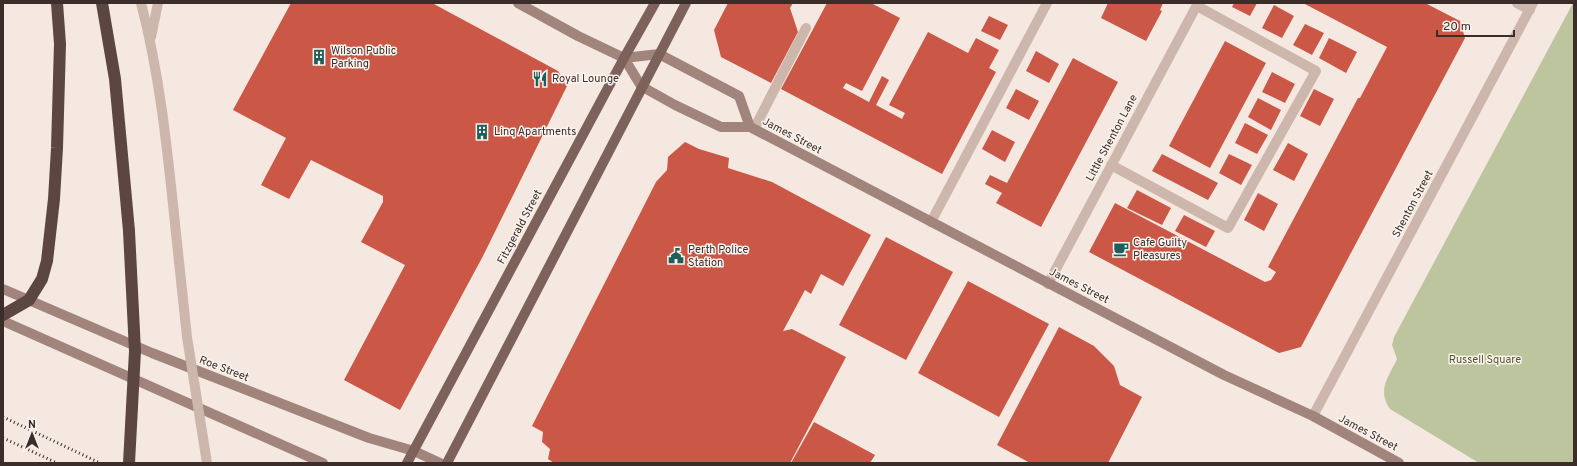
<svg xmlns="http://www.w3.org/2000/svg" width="1577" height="466" font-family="Overpass,sans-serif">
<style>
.green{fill:#bdc59f}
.building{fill:#cb5747}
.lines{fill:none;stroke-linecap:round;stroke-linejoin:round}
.lane{stroke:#cdb6ab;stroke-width:10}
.street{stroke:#cdb6ab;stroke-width:10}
.secondary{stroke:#a1857c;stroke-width:10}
.primary{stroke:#7d625b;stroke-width:10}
.highway{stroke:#5c4641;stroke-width:12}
.rail{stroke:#3b2d2a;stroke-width:3;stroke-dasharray:1 3;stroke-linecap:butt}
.lane-bridge{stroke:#cdb6ab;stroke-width:10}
.highway-bridge{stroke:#5c4641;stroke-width:12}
.labels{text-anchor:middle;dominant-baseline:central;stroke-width:3;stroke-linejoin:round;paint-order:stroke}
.poi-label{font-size:11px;fill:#3b2d2a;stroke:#fbf3ed;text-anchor:start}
.street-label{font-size:11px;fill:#3b2d2a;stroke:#fbf3ed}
.park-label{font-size:11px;fill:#4f5a2d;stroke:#fbf3ed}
</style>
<rect width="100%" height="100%" fill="#f4e8e0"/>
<path class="green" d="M 1573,3 L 1574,3 L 1574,463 L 1479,463 L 1390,409 C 1377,390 1388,378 1397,359 L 1392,345 L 1394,337 Z"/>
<path class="building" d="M 291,3 L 432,3 L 558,71 L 567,86 L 483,256 L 400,410 L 344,380 L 405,265 L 361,242 L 383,202 L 383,196 L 311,160 L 289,199 L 261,185 L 286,138 L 233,110 Z
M 728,3 L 793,3 L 790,8 L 798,32 L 771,83 L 721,57 L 714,30 Z
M 827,3 L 871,3 L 900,18 L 862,91 L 846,83 L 843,88 L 869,102 L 882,76 L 889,80 L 876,105 L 902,119 L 905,113 L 889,105 L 928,32 L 968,53 L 976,38 L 999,50 L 989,68 L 996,72 L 942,174 L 781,89 Z
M 1108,3 L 1163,3 L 1160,10 L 1162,11 L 1146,41 L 1101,18 Z
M 1234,3 L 1257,3 L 1250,16 L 1232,7 Z
M 1303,3 L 1425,3 L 1460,21 L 1465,38 L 1301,347 L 1279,353 L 1089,252 L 1115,203 L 1265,282 L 1271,280 L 1276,272 L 1268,267 L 1358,98 L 1360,98 L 1387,47 Z
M 1274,5 L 1294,16 L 1282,38 L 1262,28 Z
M 989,16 L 1008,25 L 1000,40 L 981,31 Z
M 1305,24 L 1324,33 L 1312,55 L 1293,45 Z
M 1329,38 L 1357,52 L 1346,73 L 1319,58 Z
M 1225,41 L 1266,63 L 1210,168 L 1169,146 Z
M 1036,51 L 1059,64 L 1049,83 L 1026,71 Z
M 1073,58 L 1118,82 L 1041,227 L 996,203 L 1002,193 L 985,184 L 990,175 L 1007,183 Z
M 1272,72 L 1295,84 L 1285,103 L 1262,92 Z
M 1016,89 L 1039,101 L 1029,120 L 1006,108 Z
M 1314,89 L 1334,99 L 1320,126 L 1300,116 Z
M 1258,98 L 1281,110 L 1271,130 L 1248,117 Z
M 1245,123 L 1268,135 L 1257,154 L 1235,143 Z
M 992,130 L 1015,142 L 1005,162 L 982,149 Z
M 685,142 L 699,149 L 729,158 L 728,168 L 772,182 L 871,235 L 843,286 L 821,274 L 811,294 L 805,290 L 783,331 L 792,329 L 846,357 L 790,463 L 554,463 L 548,459 L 550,449 L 542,442 L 543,432 L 532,426 L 656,182 L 667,170 L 668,157 Z
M 1288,143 L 1308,154 L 1294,181 L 1273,170 Z
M 1162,154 L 1218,183 L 1208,200 L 1152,171 Z
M 1229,154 L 1252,165 L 1241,185 L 1219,173 Z
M 1137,190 L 1171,208 L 1162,225 L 1127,208 Z
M 1258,193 L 1278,204 L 1264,231 L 1244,220 Z
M 1184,215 L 1215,231 L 1206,247 L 1175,231 Z
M 886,237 L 953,272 L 906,360 L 839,325 Z
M 968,281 L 1049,324 L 999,417 L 918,373 Z
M 1059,327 L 1094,346 L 1114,366 L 1120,385 L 1142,397 L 1108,463 L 1030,463 L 997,445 Z
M 814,422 L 875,455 L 870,463 L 791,463 Z"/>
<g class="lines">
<path class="lane" d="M 141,3 C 164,91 170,181 180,271
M 151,37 L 158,3
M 754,129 L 806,28
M 1111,165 L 1228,228 L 1316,71 L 1197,6
M 931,222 L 1047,3
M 1048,284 L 1198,3"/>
<path class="street" d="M 1517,3 L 1530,10
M 1313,416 L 1533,3"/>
<path class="secondary" d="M 518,3 L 578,36 L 624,58 L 641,86 L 675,105 L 721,127 L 750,127 L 754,129 L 1224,375 L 1313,416 L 1399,463
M 624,58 L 659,54 L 739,96 L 750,127
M 3,289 L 152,353 L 369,438 L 414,451 L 440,463
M 3,321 L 323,463"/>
<path class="primary" d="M 407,463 L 624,58 L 655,3
M 447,463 L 686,3"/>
<path class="highway" d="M 102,3 L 115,79 L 129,231
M 3,315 L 29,300 L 42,279 L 47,261 L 54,199 L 57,148 L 60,44 L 57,3"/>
<path class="rail" d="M 3,417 L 100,463
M 3,438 L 57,463"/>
<path class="lane-bridge" d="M 180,271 L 187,337 L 207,463"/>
<path class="highway-bridge" d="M 129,231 L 135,351 L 129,463"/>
</g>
<defs>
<symbol id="building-bare" viewBox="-9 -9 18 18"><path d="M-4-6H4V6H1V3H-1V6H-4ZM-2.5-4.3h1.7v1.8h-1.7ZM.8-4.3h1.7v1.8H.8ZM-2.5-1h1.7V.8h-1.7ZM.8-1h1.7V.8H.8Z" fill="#1d5f5b" stroke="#fbf3ed" stroke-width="2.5" paint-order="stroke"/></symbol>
<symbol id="restaurant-bare" viewBox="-9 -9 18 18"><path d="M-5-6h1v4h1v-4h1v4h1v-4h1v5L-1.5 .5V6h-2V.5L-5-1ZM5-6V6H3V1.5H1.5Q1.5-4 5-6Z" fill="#1d5f5b" stroke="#fbf3ed" stroke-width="2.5" paint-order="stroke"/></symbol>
<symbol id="cafe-bare" viewBox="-9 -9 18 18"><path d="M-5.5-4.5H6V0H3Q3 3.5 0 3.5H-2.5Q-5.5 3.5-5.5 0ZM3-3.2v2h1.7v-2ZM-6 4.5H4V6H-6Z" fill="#1d5f5b" stroke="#fbf3ed" stroke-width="2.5" paint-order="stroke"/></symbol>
<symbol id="civic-bare" viewBox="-9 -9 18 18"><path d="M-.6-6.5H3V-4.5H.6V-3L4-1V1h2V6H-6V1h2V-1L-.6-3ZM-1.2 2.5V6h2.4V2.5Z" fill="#1d5f5b" stroke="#fbf3ed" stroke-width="2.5" paint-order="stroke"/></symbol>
</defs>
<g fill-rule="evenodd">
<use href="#building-bare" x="308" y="46" width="22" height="22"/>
<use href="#restaurant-bare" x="529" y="68" width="22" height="22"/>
<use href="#building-bare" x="471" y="121" width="22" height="22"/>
<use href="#cafe-bare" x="1110" y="238" width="22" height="22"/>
<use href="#civic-bare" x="665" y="245" width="22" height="22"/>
</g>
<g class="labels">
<g class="poi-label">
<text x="331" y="51">Wilson Public<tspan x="331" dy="13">Parking</tspan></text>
<text x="552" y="79">Royal Lounge</text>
<text x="494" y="132">Linq Apartments</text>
<text x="1133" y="243">Cafe Guilty<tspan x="1133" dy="13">Pleasures</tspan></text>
<text x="688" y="250">Perth Police<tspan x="688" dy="13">Station</tspan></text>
</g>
<g class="street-label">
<text transform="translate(792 136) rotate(28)">James Street</text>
<text transform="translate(1112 138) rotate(-62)">Little Shenton Lane</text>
<text transform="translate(1413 204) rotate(-62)">Shenton Street</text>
<text transform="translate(520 227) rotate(-62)">Fitzgerald Street</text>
<text transform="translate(1079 286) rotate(27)">James Street</text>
<text transform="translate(224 369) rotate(21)">Roe Street</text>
<text transform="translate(1368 433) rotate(28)">James Street</text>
</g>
<g class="park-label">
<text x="1485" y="360">Russell Square</text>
</g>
</g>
<rect width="1577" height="466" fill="none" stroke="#3b2d2a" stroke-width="8"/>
<g transform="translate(32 434)" stroke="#fbf3ed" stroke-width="3" paint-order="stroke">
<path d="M0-3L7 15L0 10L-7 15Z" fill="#3b2d2a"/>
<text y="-6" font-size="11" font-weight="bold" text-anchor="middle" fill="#3b2d2a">N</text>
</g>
<path d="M1437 30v6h77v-6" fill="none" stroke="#3b2d2a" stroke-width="2"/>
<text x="1443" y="30" font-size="12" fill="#3b2d2a" stroke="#fbf3ed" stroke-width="3" paint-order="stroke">20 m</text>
</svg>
